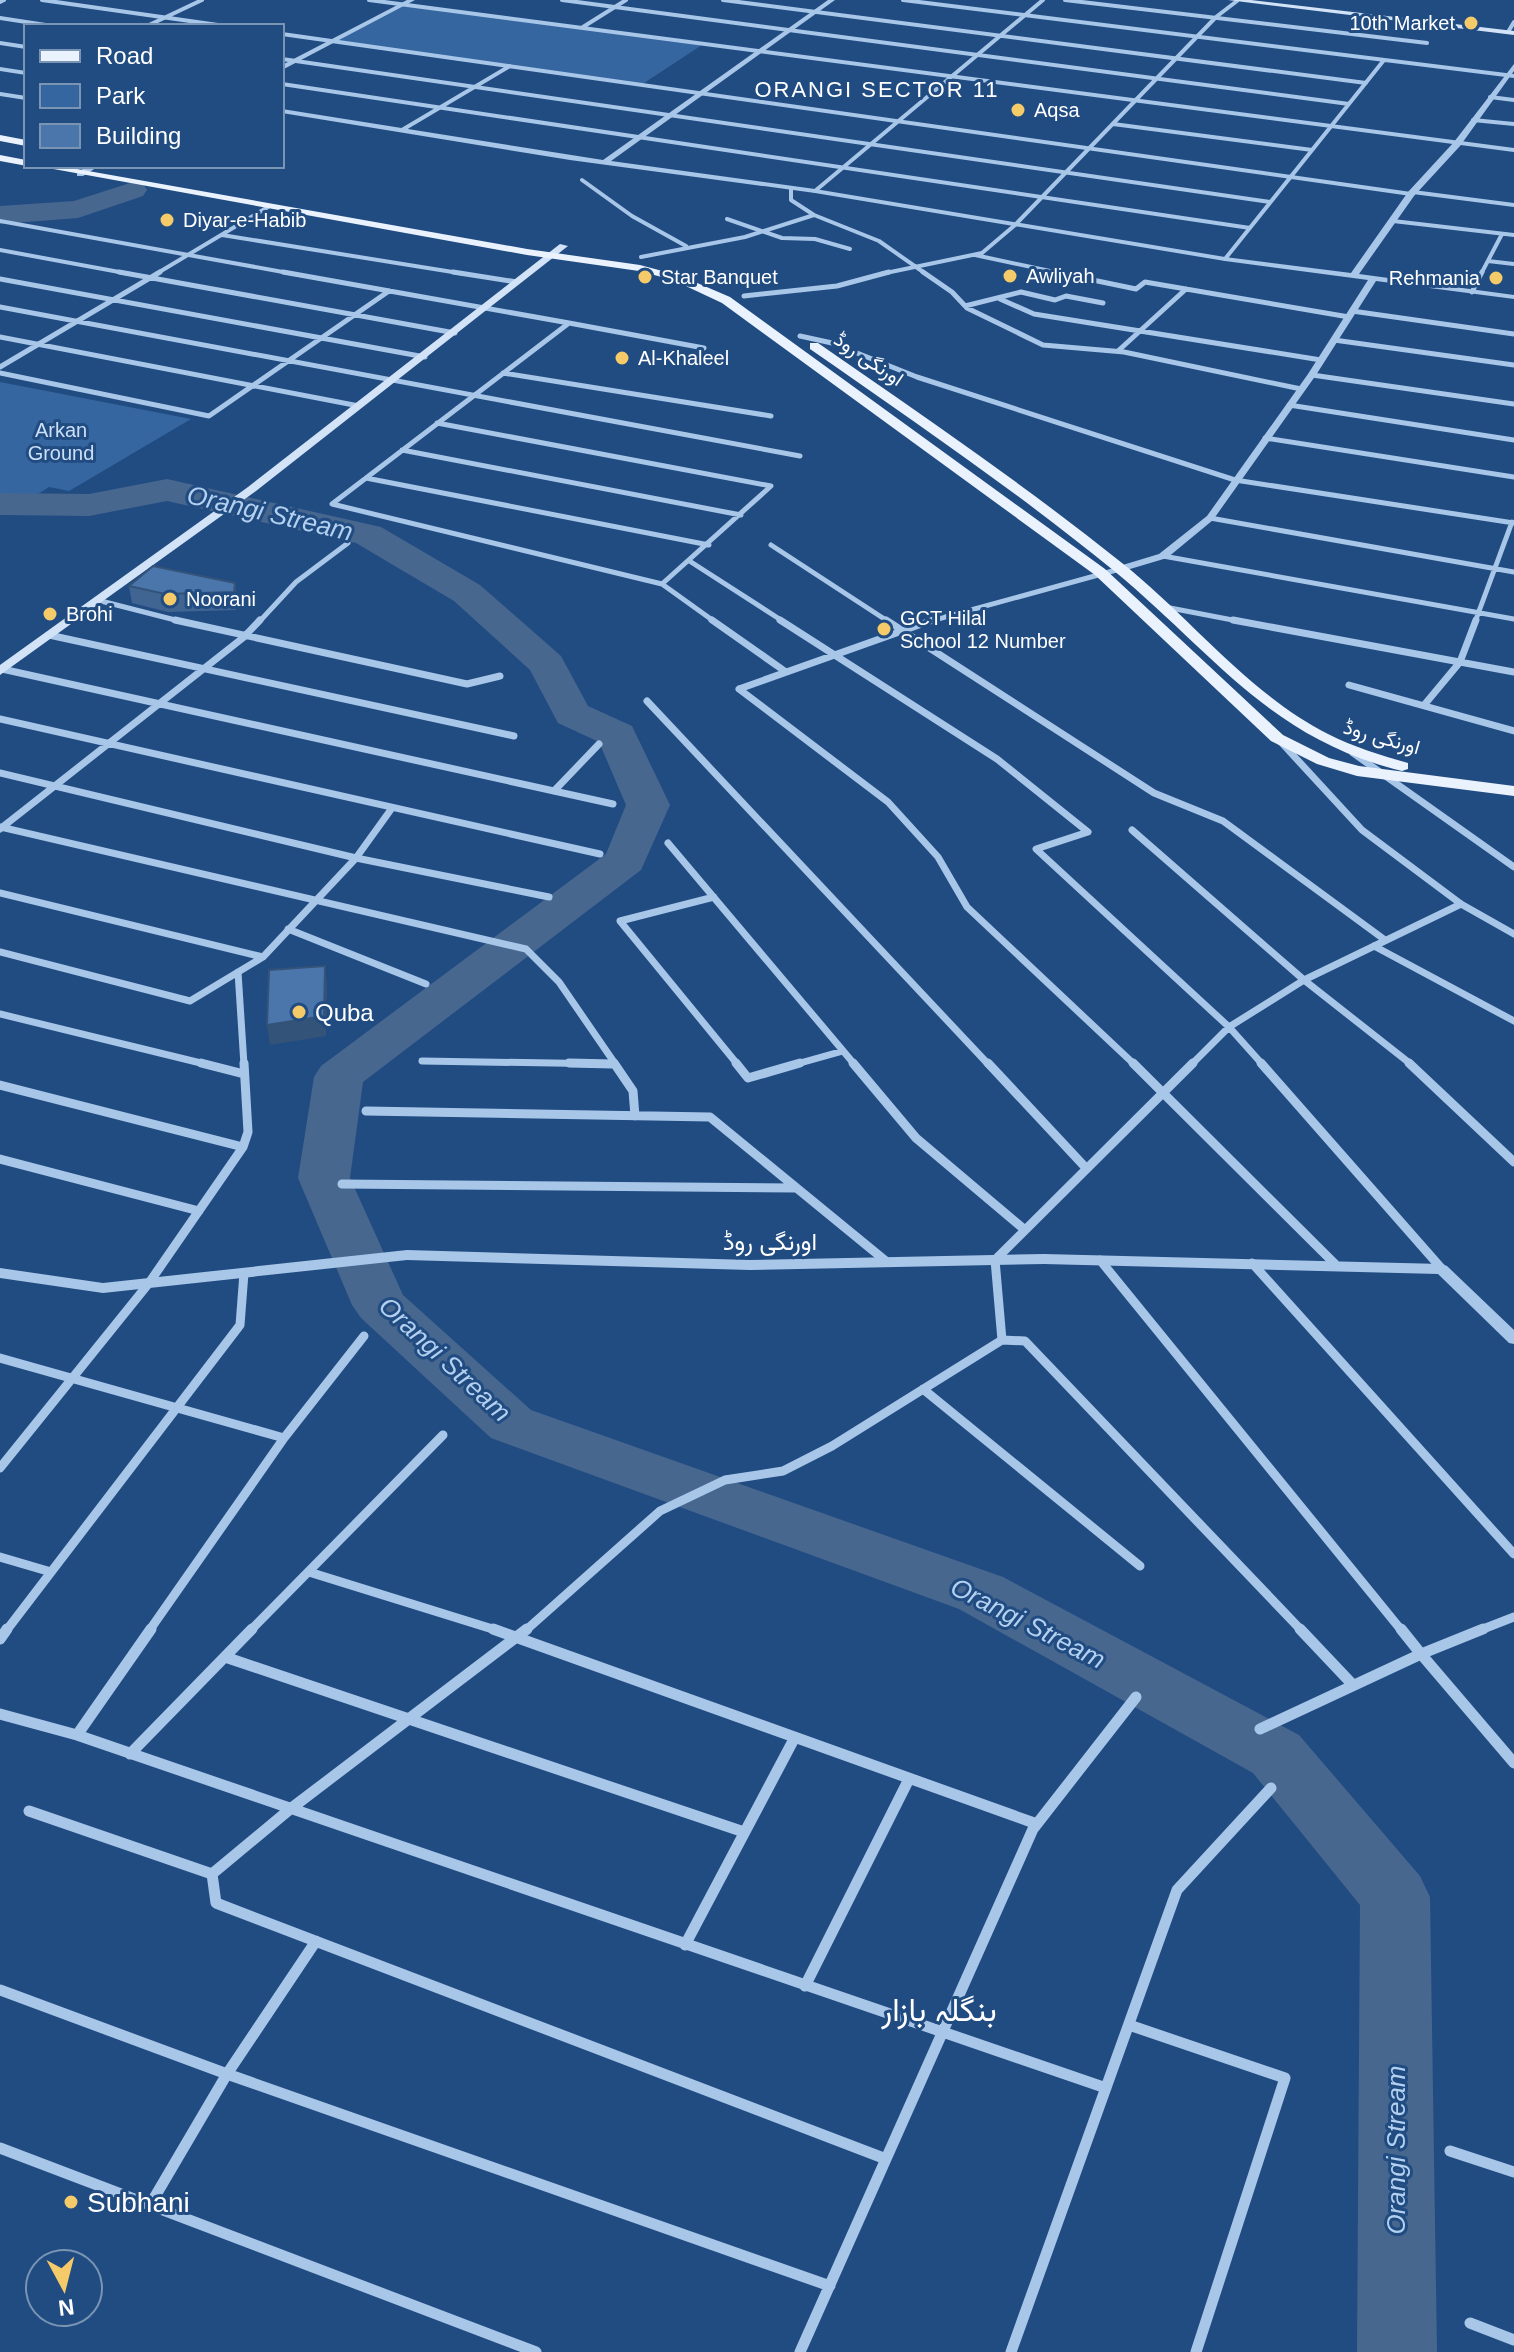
<svg xmlns="http://www.w3.org/2000/svg" width="1514" height="2352" font-family="Helvetica,Vazirmatn,sans-serif">
<style>
.green{fill:#3566a0}
.lines{fill:none;stroke-linecap:round;stroke-linejoin:round}
.river{fill:#47678f;fill-rule:evenodd}
.minor-far4{stroke:#a8c6e8;stroke-width:4}
.minor-far3{stroke:#a8c6e8;stroke-width:5}
.minor-far2{stroke:#a8c6e8;stroke-width:7}
.minor-far1{stroke:#a8c6e8;stroke-width:9}
.minor{stroke:#a8c6e8;stroke-width:11}
.tertiary{fill:#a8c6e8;fill-rule:evenodd}
.secondary{fill:#d2e2f7;fill-rule:evenodd}
.primary{fill:#eaf2fe;fill-rule:evenodd}
.wall{fill:#406593}
.shaded-wall{fill:#345378}
.building{fill:#4a76ab;stroke:#345378;stroke-width:2}
.poi-dot{fill:#f5cb69;stroke:#214c82;stroke-width:3}
.labels{text-anchor:middle;dominant-baseline:central;stroke-width:6;stroke-linejoin:round;paint-order:stroke}
.far-poi-label{font-size:20px;fill:#fff;stroke:#214c82;text-anchor:start}
.far-street-label{font-size:20px;fill:#fff;stroke:#214c82}
.far-park-label{font-size:20px;fill:#ccdff6;stroke:#214c82}
.far-neighbourhood-label{font-size:22px;letter-spacing:2px;fill:#fff;stroke:#214c82}
.poi-label{font-size:24px;fill:#fff;stroke:#214c82;text-anchor:start}
.street-label{font-size:24px;fill:#fff;stroke:#214c82}
.water-label{font-size:26px;font-style:italic;fill:#b3d0f0;stroke:#214c82}
.near-poi-label{font-size:28px;fill:#fff;stroke:#214c82;text-anchor:start}
.near-neighbourhood-label{font-size:32px;fill:#fff;stroke:#214c82}
</style>
<rect width="100%" height="100%" fill="#214c82"/>
<path class="green" d="M 403,5 L 705,43 L 641,85 L 333,41 Z
M 0,382 L 191,419 L 69,491 L 49,487 L 33,497 L 0,498 Z"/>
<g class="lines">
<path class="river" d="M 133,182 L 143,184 L 147,190 L 143,196 L 78,218 L 0,224 L 0,206 L 74,201 Z
M 167,479 L 381,527 L 480,585 L 561,656 L 588,706 L 632,726 L 670,805 L 641,870 L 363,1082 L 350,1178 L 403,1295 L 531,1410 L 1003,1577 L 1299,1735 L 1420,1876 L 1430,1897 L 1437,2352 L 1357,2352 L 1360,1905 L 1253,1773 L 959,1609 L 491,1438 L 361,1318 L 352,1305 L 298,1178 L 314,1077 L 321,1066 L 606,854 L 626,805 L 599,742 L 558,723 L 530,670 L 454,601 L 356,543 L 167,501 L 89,516 L 0,515 L 0,493 L 89,494 Z"/>
<path class="minor-far4" d="M 42,0 L 225,26
M 369,0 L 1514,150
M 562,0 L 1349,104
M 723,0 L 1366,83
M 903,0 L 1514,76
M 1065,0 L 1427,43
M 0,2 L 4,0
M 0,18 L 52,26
M 147,26 L 202,0
M 583,27 L 626,0
M 1508,32 L 1514,22
M 282,34 L 1411,194
M 0,43 L 26,47
M 282,59 L 1270,202
M 282,84 L 1250,228
M 0,94 L 26,98
M 1490,97 L 1514,100
M 1473,120 L 1514,124
M 1113,124 L 1312,150
M 402,130 L 510,66
M 582,180 L 632,216 L 686,246
M 791,188 L 791,200 L 814,215 L 879,241 L 926,274
M 815,191 L 1043,0
M 1413,192 L 1514,205
M 727,219 L 782,238 L 815,239 L 850,249
M 0,221 L 294,274
M 1393,221 L 1514,235
M 222,235 L 465,274
M 0,250 L 130,274
M 975,255 L 1064,274
M 641,257 L 745,237 L 814,215
M 1225,259 L 1384,60
M 1488,261 L 1514,264
M 156,274 L 268,207
M 881,274 L 982,253 L 1015,225 L 1216,17 L 1237,1
M 1481,274 L 1502,234"/>
<path class="minor-far3" d="M 119,272 L 455,333
M 283,272 L 569,323 L 332,504 L 662,584 L 715,622
M 453,272 L 517,282
M 923,272 L 952,292 L 967,308 L 1043,345 L 1124,352 L 1301,389
M 1054,272 L 1136,289 L 1145,282 L 1349,317
M 0,279 L 425,357
M 1472,292 L 1482,272
M 744,296 L 837,286 L 889,272
M 1000,299 L 1034,314 L 1321,360
M 965,306 L 1021,292 L 1055,300 L 1066,296 L 1103,303
M 0,307 L 800,456
M 1352,311 L 1514,334
M 569,323 L 704,348
M 800,336 L 832,343 L 917,377 L 1235,480 L 1514,523
M 0,337 L 359,406
M 1334,340 L 1514,365
M 1118,351 L 1186,289
M 0,367 L 160,272
M 0,373 L 209,416 L 389,291
M 503,373 L 771,416
M 1312,375 L 1514,404
M 1289,405 L 1514,440
M 437,423 L 771,486 L 662,584
M 1265,438 L 1514,477
M 402,450 L 741,515
M 366,478 L 709,545
M 1210,518 L 1514,572
M 771,545 L 889,622
M 1163,556 L 1514,619
M 691,562 L 784,622
M 97,600 L 183,622
M 1165,607 L 1243,622
M 259,622 L 296,582 L 348,543
M 927,622 L 1120,569
M 1475,622 L 1512,522"/>
<path class="minor-far2" d="M 175,620 L 467,684 L 500,676
M 712,620 L 786,672
M 780,620 L 997,759 L 1088,832 L 1036,849 L 1229,1027 L 1263,1065
M 886,620 L 1154,793 L 1223,821 L 1385,940
M 1233,620 L 1514,672
M 49,635 L 514,736
M 2,669 L 613,804
M 1349,685 L 1514,731
M 739,689 L 888,802 L 938,857 L 967,907 L 1135,1065
M 739,689 L 933,620
M 647,701 L 989,1065
M 1425,704 L 1460,662 L 1476,620
M 0,719 L 600,854
M 1280,741 L 1362,830 L 1461,904 L 1514,934
M 1353,753 L 1514,867
M 0,773 L 356,858 L 549,897
M 554,791 L 599,744
M 0,827 L 526,949 L 559,982 L 616,1065
M 0,829 L 244,637 L 260,620
M 1132,830 L 1304,980 L 1412,1065
M 668,843 L 855,1065
M 0,893 L 263,957 L 356,858 L 392,808
M 714,897 L 620,921 L 738,1065
M 288,929 L 426,984
M 1374,946 L 1514,1021
M 0,952 L 190,1001 L 263,957
M 238,972 L 244,1065
M 0,1014 L 209,1065
M 422,1061 L 613,1064
M 793,1065 L 843,1051
M 1191,1065 L 1229,1027 L 1304,980 L 1461,904"/>
<path class="minor-far1" d="M 201,1063 L 244,1074
M 569,1063 L 613,1064
M 614,1063 L 633,1091 L 635,1116
M 736,1063 L 748,1078 L 800,1063
M 853,1063 L 916,1138 L 1025,1230
M 988,1063 L 1086,1168
M 1133,1063 L 1335,1264
M 1261,1063 L 1442,1269
M 1409,1063 L 1514,1162
M 0,1085 L 243,1147
M 366,1111 L 710,1117 L 887,1262
M 0,1159 L 199,1211
M 342,1184 L 796,1188
M 1100,1260 L 1402,1631
M 1252,1263 L 1514,1554
M 1002,1340 L 1025,1341 L 1302,1631
M 0,1358 L 284,1438
M 923,1389 L 1140,1566
M 0,1468 L 149,1283 L 243,1147 L 248,1132 L 244,1063
M 0,1557 L 51,1572
M 309,1572 L 499,1631
M 6,1631 L 240,1325 L 244,1273
M 149,1631 L 284,1438 L 364,1336
M 250,1631 L 443,1435
M 525,1631 L 660,1511 L 725,1480 L 783,1471 L 832,1446 L 1002,1340 L 995,1260 L 1193,1063
M 1478,1631 L 1514,1617"/>
<path class="minor" d="M 493,1629 L 1037,1824
M 1300,1629 L 1353,1685
M 1401,1629 L 1421,1654 L 1483,1629
M 0,1639 L 7,1629
M 225,1657 L 744,1832
M 0,1714 L 77,1735 L 151,1629
M 1260,1729 L 1421,1654 L 1514,1763
M 77,1735 L 1106,2088
M 130,1754 L 252,1629
M 29,1811 L 212,1874 L 289,1810 L 527,1629
M 212,1874 L 216,1903 L 886,2159
M 685,1945 L 794,1739
M 805,1986 L 909,1779
M 0,1990 L 227,2074 L 830,2286
M 1129,2025 L 1285,2078 L 1196,2352
M 0,2148 L 536,2352
M 1450,2151 L 1514,2172
M 150,2205 L 227,2074 L 316,1941
M 1470,2323 L 1514,2340
M 800,2352 L 1033,1829 L 1136,1697
M 1011,2352 L 1177,1890 L 1271,1788"/>
<path class="tertiary" d="M 407,0 L 415,0 L 282,70 L 282,65 Z
M 828,0 L 835,0 L 611,161 L 815,189 L 1225,257 L 1351,273 L 1408,192 L 1454,142 L 1514,64 L 1514,71 L 1460,146 L 1414,196 L 1359,274 L 1514,295 L 1514,299 L 1376,281 L 1316,375 L 1213,520 L 1167,558 L 1120,572 L 1116,571 L 1116,567 L 1159,554 L 1207,516 L 1308,374 L 1368,280 L 1225,261 L 815,193 L 570,160 L 282,113 L 282,109 L 603,160 Z
M 0,67 L 26,71 L 26,75 L 0,71 Z
M 89,166 L 99,166 L 83,176 L 77,176 L 77,172 Z
M 407,1250 L 750,1260 L 1044,1254 L 1442,1264 L 1447,1266 L 1514,1330 L 1514,1344 L 1509,1343 L 1438,1274 L 1044,1264 L 750,1270 L 407,1260 L 103,1293 L 0,1278 L 0,1268 L 103,1283 Z"/>
<path class="secondary" d="M 1228,0 L 1251,0 L 1514,31 L 1514,35 Z
M 560,244 L 568,246 L 256,491 L 0,675 L 0,665 L 248,487 Z"/>
<path class="primary" d="M 0,135 L 26,140 L 26,146 L 0,141 Z
M 0,155 L 26,160 L 27,166 L 0,161 Z
M 37,166 L 60,166 L 527,249 L 640,265 L 681,276 L 730,297 L 1105,569 L 1283,735 L 1329,758 L 1359,766 L 1514,786 L 1514,796 L 1357,776 L 1317,764 L 1271,741 L 1095,575 L 722,303 L 673,280 L 639,271 L 527,255 Z
M 810,343 L 818,343 L 857,370 C 947,432 1037,495 1122,563 C 1191,618 1249,694 1328,734 C 1354,747 1380,755 1408,763 L 1408,769 L 1402,771 C 1268,738 1213,652 1113,570 C 1016,491 912,420 810,349 Z"/>
</g>
<path class="wall" d="M 235,583 L 237,601 L 236,610 L 168,612 L 132,603 L 129,586 Z"/>
<path class="shaded-wall" d="M 235,583 L 237,601 L 236,610 L 234,592 Z
M 325,966 L 327,986 L 326,1036 L 270,1045 L 267,1025 Z"/>
<path class="building" d="M 153,566 L 235,583 L 234,592 L 165,594 L 129,586 Z
M 325,966 L 324,1016 L 267,1025 L 269,970 Z"/>
<g class="poi-dot">
<circle cx="1471" cy="23" r="8"/>
<circle cx="1018" cy="110" r="8"/>
<circle cx="167" cy="220" r="8"/>
<circle cx="1010" cy="276" r="8"/>
<circle cx="645" cy="277" r="8"/>
<circle cx="1496" cy="278" r="8"/>
<circle cx="622" cy="358" r="8"/>
<circle cx="170" cy="599" r="8"/>
<circle cx="50" cy="614" r="8"/>
<circle cx="884" cy="629" r="8"/>
<circle cx="299" cy="1012" r="8"/>
<circle cx="71" cy="2202" r="8"/>
</g>
<g class="labels">
<g class="far-poi-label">
<text x="1455" y="23" text-anchor="end">10th Market</text>
<text x="1034" y="110">Aqsa</text>
<text x="183" y="220">Diyar-e-Habib</text>
<text x="1026" y="276">Awliyah</text>
<text x="661" y="277">Star Banquet</text>
<text x="1480" y="278" text-anchor="end">Rehmania</text>
<text x="638" y="358">Al-Khaleel</text>
<text x="186" y="599">Noorani</text>
<text x="66" y="614">Brohi</text>
<text x="900" y="618">GCT Hilal<tspan x="900" dy="23">School 12 Number</tspan></text>
</g>
<g class="far-street-label">
<text transform="translate(869 359) rotate(34)">اورنگی روڈ</text>
<text transform="translate(1382 737) rotate(16)">اورنگی روڈ</text>
</g>
<g class="far-park-label">
<text x="61" y="430">Arkan<tspan x="61" dy="23">Ground</tspan></text>
</g>
<g class="far-neighbourhood-label">
<text x="877" y="89">ORANGI SECTOR 11</text>
</g>
<g class="poi-label">
<text x="315" y="1012">Quba</text>
</g>
<g class="street-label">
<text x="770" y="1241">اورنگی روڈ</text>
</g>
<g class="water-label">
<text transform="translate(270 513) rotate(13)">Orangi Stream</text>
<text transform="translate(445 1359) rotate(43)">Orangi Stream</text>
<text transform="translate(1028 1623) rotate(27)">Orangi Stream</text>
<text transform="translate(1396 2150) rotate(-90)">Orangi Stream</text>
</g>
<g class="near-poi-label">
<text x="87" y="2202">Subhani</text>
</g>
<g class="near-neighbourhood-label">
<text x="939" y="2010">بنگلہ بازار</text>
</g>
</g>
<rect x="24" y="24" width="260" height="144" fill="#214c82" stroke="#7a94b4" stroke-width="2"/>
<rect x="40" y="50" width="40" height="12" fill="#eaf2fe" stroke="#7a94b4" stroke-width="2"/>
<text x="96" y="64" font-size="24" fill="#ffffff">Road</text>
<rect x="40" y="84" width="40" height="24" fill="#3566a0" stroke="#7a94b4" stroke-width="2"/>
<text x="96" y="104" font-size="24" fill="#ffffff">Park</text>
<rect x="40" y="124" width="40" height="24" fill="#4a76ab" stroke="#7a94b4" stroke-width="2"/>
<text x="96" y="144" font-size="24" fill="#ffffff">Building</text>
<g transform="translate(64 2288) rotate(173)"><circle r="38" fill="#214c82" stroke="#7a94b4" stroke-width="2"/>
<path d="M0-6L14 30L0 20L-14 30Z" fill="#f5cb69"/>
<text y="-12" font-size="22" font-weight="bold" text-anchor="middle" fill="#ffffff">N</text>
</g>
</svg>
